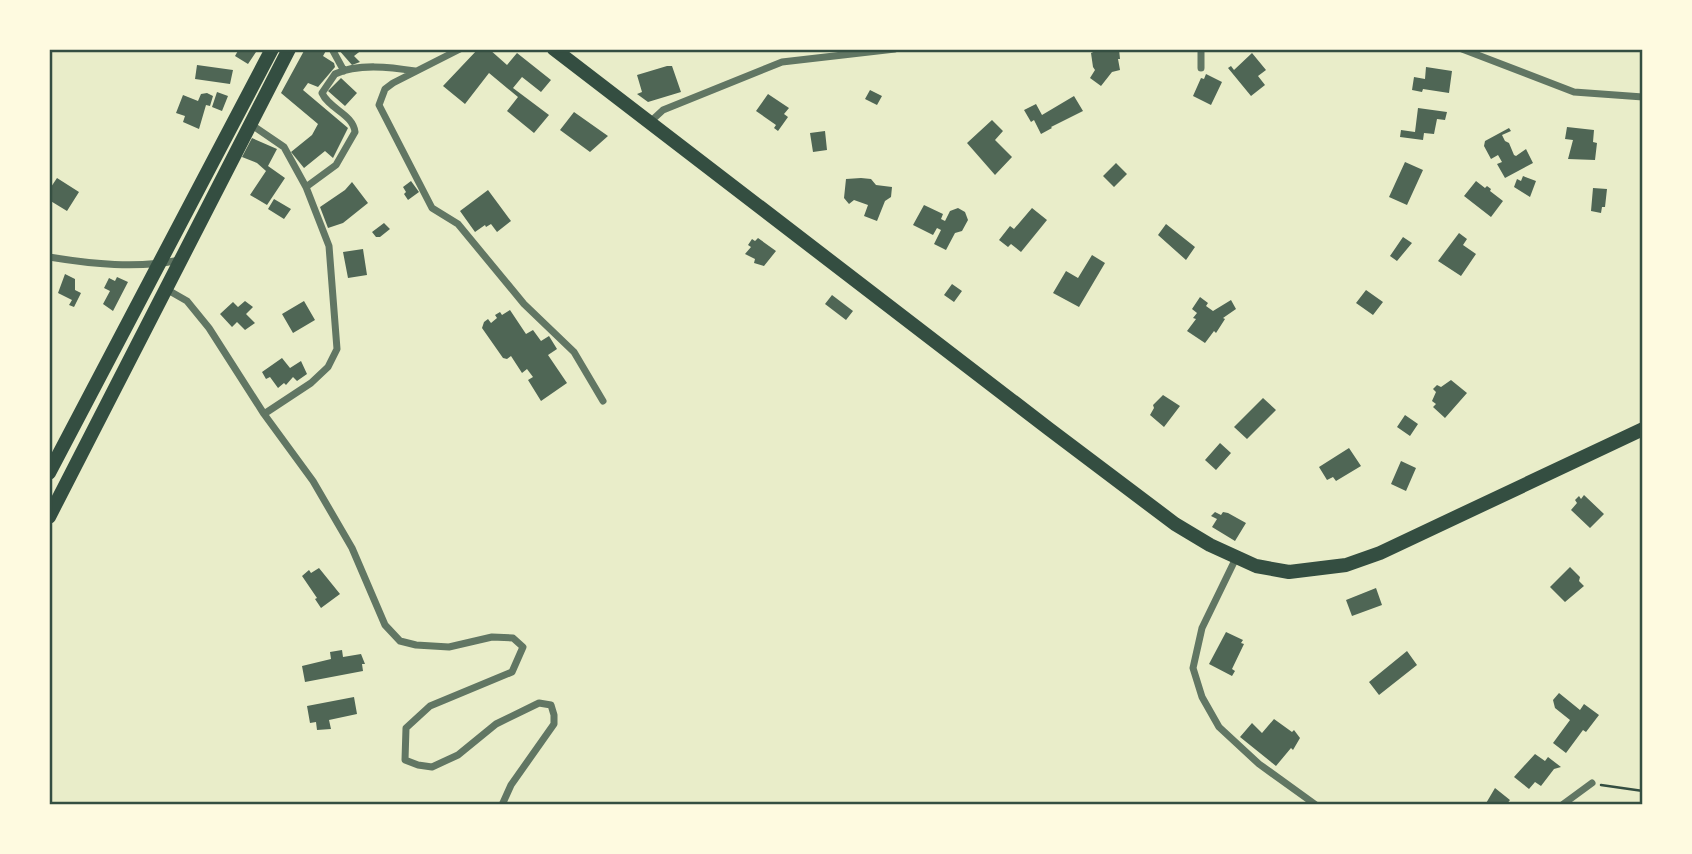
<svg xmlns="http://www.w3.org/2000/svg" width="1692" height="854" font-family="'Alegreya Sans',sans-serif">
<style>
.building{fill:#4f6655}
.lines{fill:none;stroke-linecap:round;stroke-linejoin:round}
.path{stroke:#344e41;stroke-width:2.5}
.minor{stroke:#617663;stroke-width:7}
.primary{stroke:#344e41;stroke-width:14}
.neatline{fill:none;stroke:#344e41;stroke-width:2.5}
</style>
<rect width="100%" height="100%" fill="#e9edc9"/>
<path class="building" d="M 239,49 L 258,49 L 248,64 L 235,56 Z
M 305,49 L 327,49 L 323,56 L 334,63 L 335,67 L 318,87 L 308,83 L 303,90 L 348,128 L 333,158 L 325,151 L 304,168 L 291,152 L 312,135 L 318,124 L 281,93 Z
M 338,49 L 363,49 L 354,56 L 360,62 L 352,65 Z
M 478,49 L 489,49 L 507,65 L 517,53 L 551,80 L 541,92 L 522,77 L 513,88 L 549,115 L 534,133 L 507,111 L 518,97 L 489,73 L 465,104 L 443,86 Z
M 1100,49 L 1119,49 L 1120,59 L 1118,59 L 1120,70 L 1112,72 L 1101,86 L 1090,78 L 1095,70 L 1093,67 L 1091,53 Z
M 1252,53 L 1266,70 L 1258,76 L 1265,85 L 1251,96 L 1228,68 L 1231,66 L 1234,70 Z
M 197,65 L 233,70 L 230,84 L 195,79 Z
M 667,66 L 672,66 L 681,92 L 648,102 L 637,94 L 642,92 L 637,75 Z
M 1426,67 L 1452,71 L 1449,93 L 1423,89 L 1422,92 L 1412,90 L 1414,77 L 1425,79 Z
M 1206,74 L 1222,82 L 1211,105 L 1193,96 L 1201,78 L 1204,79 Z
M 341,78 L 357,93 L 345,106 L 328,91 Z
M 870,90 L 882,96 L 877,105 L 865,99 Z
M 217,92 L 228,96 L 222,111 L 212,107 Z
M 207,93 L 213,96 L 210,106 L 206,105 L 199,129 L 183,122 L 185,116 L 176,113 L 183,95 L 198,101 L 201,94 Z
M 768,94 L 789,108 L 784,114 L 788,117 L 778,131 L 774,128 L 776,125 L 756,111 Z
M 1074,96 L 1083,111 L 1051,127 L 1052,128 L 1041,134 L 1034,120 L 1031,122 L 1024,110 L 1036,104 L 1042,115 Z
M 1418,108 L 1447,112 L 1445,120 L 1437,119 L 1434,134 L 1424,133 L 1423,140 L 1400,137 L 1401,130 L 1415,132 Z
M 574,112 L 608,136 L 590,152 L 560,130 Z
M 992,120 L 1003,131 L 995,140 L 1012,157 L 995,175 L 967,143 Z
M 1567,127 L 1594,130 L 1593,142 L 1597,143 L 1595,160 L 1568,159 L 1573,140 L 1565,139 Z
M 1509,128 L 1511,131 L 1502,135 L 1505,141 L 1509,143 L 1514,155 L 1516,156 L 1526,149 L 1533,163 L 1505,178 L 1497,164 L 1502,162 L 1498,155 L 1491,159 L 1484,146 L 1485,141 Z
M 825,131 L 827,150 L 813,152 L 810,133 Z
M 252,138 L 277,149 L 268,166 L 285,178 L 267,205 L 250,195 L 266,171 L 257,163 L 242,157 Z
M 1405,162 L 1423,170 L 1407,205 L 1389,197 Z
M 1116,163 L 1127,174 L 1114,187 L 1103,176 Z
M 1523,176 L 1536,181 L 1530,197 L 1514,187 L 1517,179 L 1521,181 Z
M 57,178 L 79,192 L 67,211 L 49,200 L 49,190 Z
M 861,178 L 871,179 L 876,185 L 892,187 L 891,197 L 885,201 L 877,221 L 864,216 L 868,205 L 854,200 L 849,204 L 844,198 L 846,179 Z
M 411,181 L 419,192 L 408,200 L 404,194 L 406,192 L 403,187 Z
M 1476,181 L 1485,188 L 1487,186 L 1491,189 L 1490,191 L 1503,201 L 1491,217 L 1464,196 Z
M 352,182 L 368,203 L 343,223 L 328,228 L 320,207 L 345,190 Z
M 1593,188 L 1607,189 L 1605,207 L 1602,207 L 1601,213 L 1591,211 Z
M 488,190 L 511,221 L 497,232 L 491,224 L 486,227 L 485,225 L 475,232 L 460,211 Z
M 274,199 L 291,209 L 284,219 L 268,209 Z
M 924,205 L 943,214 L 941,219 L 945,221 L 950,211 L 958,208 L 965,212 L 968,220 L 962,231 L 955,233 L 946,250 L 934,244 L 941,230 L 937,228 L 933,235 L 913,225 Z
M 1032,208 L 1047,220 L 1021,252 L 1011,244 L 1008,247 L 999,240 L 1010,226 L 1014,229 Z
M 384,223 L 390,229 L 380,237 L 376,237 L 372,232 Z
M 1166,224 L 1195,247 L 1186,260 L 1158,235 Z
M 1459,233 L 1467,239 L 1463,245 L 1476,254 L 1461,276 L 1438,261 Z
M 1403,237 L 1412,243 L 1397,261 L 1390,256 Z
M 758,238 L 776,251 L 764,266 L 754,263 L 755,259 L 745,254 L 751,247 L 748,245 L 752,239 L 755,241 Z
M 363,249 L 367,275 L 348,278 L 343,252 Z
M 1092,255 L 1105,263 L 1079,307 L 1053,293 L 1066,271 L 1078,278 Z
M 65,274 L 75,279 L 75,290 L 81,293 L 74,307 L 69,305 L 72,300 L 58,293 Z
M 117,277 L 128,282 L 113,311 L 103,304 L 110,291 L 104,288 L 109,278 L 115,281 Z
M 952,284 L 962,291 L 954,302 L 944,295 Z
M 1366,290 L 1383,302 L 1373,315 L 1356,303 Z
M 832,295 L 853,311 L 846,320 L 825,304 Z
M 1200,297 L 1208,303 L 1206,306 L 1213,311 L 1231,300 L 1236,309 L 1223,318 L 1225,319 L 1216,333 L 1214,331 L 1205,343 L 1187,331 L 1196,319 L 1193,318 L 1197,313 L 1192,309 Z
M 245,301 L 253,307 L 246,314 L 255,323 L 245,330 L 237,322 L 232,327 L 220,314 L 233,302 L 238,307 Z
M 304,301 L 315,320 L 293,333 L 282,314 Z
M 510,310 L 526,334 L 533,330 L 541,341 L 549,336 L 557,349 L 548,355 L 567,383 L 541,401 L 528,380 L 533,377 L 527,369 L 522,373 L 511,356 L 507,359 L 503,358 L 482,328 L 484,322 L 488,319 L 491,323 L 497,318 L 495,315 L 500,312 L 502,315 Z
M 282,358 L 290,368 L 301,361 L 307,374 L 297,381 L 293,377 L 286,385 L 284,383 L 278,388 L 270,377 L 266,379 L 262,372 Z
M 1451,380 L 1467,393 L 1445,418 L 1433,407 L 1436,404 L 1432,401 L 1436,392 L 1433,389 L 1437,385 L 1441,387 Z
M 1163,395 L 1180,406 L 1164,427 L 1150,415 L 1154,408 L 1153,405 Z
M 1263,398 L 1276,410 L 1247,439 L 1234,427 Z
M 1405,415 L 1418,424 L 1410,436 L 1397,427 Z
M 1220,443 L 1231,453 L 1216,470 L 1205,460 Z
M 1349,448 L 1361,466 L 1336,481 L 1333,477 L 1327,480 L 1319,467 Z
M 1401,461 L 1416,468 L 1406,491 L 1391,484 Z
M 1584,495 L 1604,514 L 1590,528 L 1571,510 L 1577,503 L 1575,500 L 1579,496 L 1581,499 Z
M 1215,512 L 1221,515 L 1223,512 L 1228,513 L 1246,523 L 1235,541 L 1212,527 L 1217,519 L 1211,516 Z
M 1570,567 L 1580,577 L 1579,581 L 1584,586 L 1565,602 L 1550,587 Z
M 319,568 L 340,594 L 321,608 L 315,599 L 317,598 L 302,576 L 309,570 L 311,573 Z
M 1376,588 L 1382,605 L 1352,616 L 1346,600 Z
M 1226,632 L 1243,640 L 1241,643 L 1244,644 L 1232,669 L 1235,671 L 1232,676 L 1209,664 Z
M 342,650 L 343,657 L 361,654 L 365,664 L 362,664 L 363,671 L 305,682 L 302,666 L 331,659 L 330,652 Z
M 1407,651 L 1417,665 L 1379,695 L 1369,682 Z
M 1559,693 L 1580,710 L 1584,704 L 1599,715 L 1586,732 L 1583,730 L 1566,753 L 1553,743 L 1570,720 L 1555,708 L 1553,700 Z
M 354,697 L 357,714 L 329,720 L 331,729 L 317,730 L 316,722 L 310,723 L 307,706 Z
M 1274,719 L 1292,732 L 1294,730 L 1300,738 L 1293,750 L 1291,748 L 1276,766 L 1240,737 L 1252,723 L 1262,733 Z
M 1535,754 L 1545,761 L 1548,757 L 1561,767 L 1554,769 L 1541,786 L 1535,782 L 1529,789 L 1514,777 Z
M 1495,788 L 1510,800 L 1506,805 L 1485,805 Z"/>
<g class="lines">
<path class="path" d="M 1601,785 L 1643,791"/>
<path class="minor" d="M 332,49 L 344,71
M 460,49 L 393,83 L 385,89 L 379,105 L 432,208 L 458,224 L 524,304 L 574,352 L 603,401
M 1201,49 L 1201,68
M 1462,49 L 1574,92 L 1643,97
M 650,122 L 663,110 L 782,62 L 895,49
M 249,123 L 284,147 L 306,187 L 329,246 L 337,349 L 328,367 L 311,383 L 264,414
M 306,187 L 336,165 L 355,132 C 353,114 329,109 322,93 L 335,74 C 358,63 391,67 415,71
M 49,257 C 92,264 137,269 180,260
M 166,289 L 187,301 L 209,328 L 264,414 L 313,481 L 352,548 L 385,625 L 400,641 L 416,645 L 449,647 L 492,637 L 513,638 L 523,647 L 512,672 L 430,706 L 406,728 L 405,760 L 418,765 L 432,767 L 458,755 L 496,724 L 539,703 L 551,705 L 554,715 L 554,724 L 511,785 L 502,805
M 1236,558 L 1202,628 L 1193,668 L 1202,697 L 1219,727 L 1259,764 L 1316,805
M 1562,805 L 1592,783"/>
<path class="primary" d="M 554,49 L 1049,429 L 1175,524 L 1210,545 L 1256,566 L 1289,572 L 1346,565 L 1380,553 L 1643,429
M 49,473 L 272,49
M 49,517 L 289,49"/>
</g>
<rect width="1692" height="854" fill="none" stroke="#fefae0" stroke-width="102"/>
<rect x="51" y="51" width="1590" height="752" class="neatline"/>
</svg>
